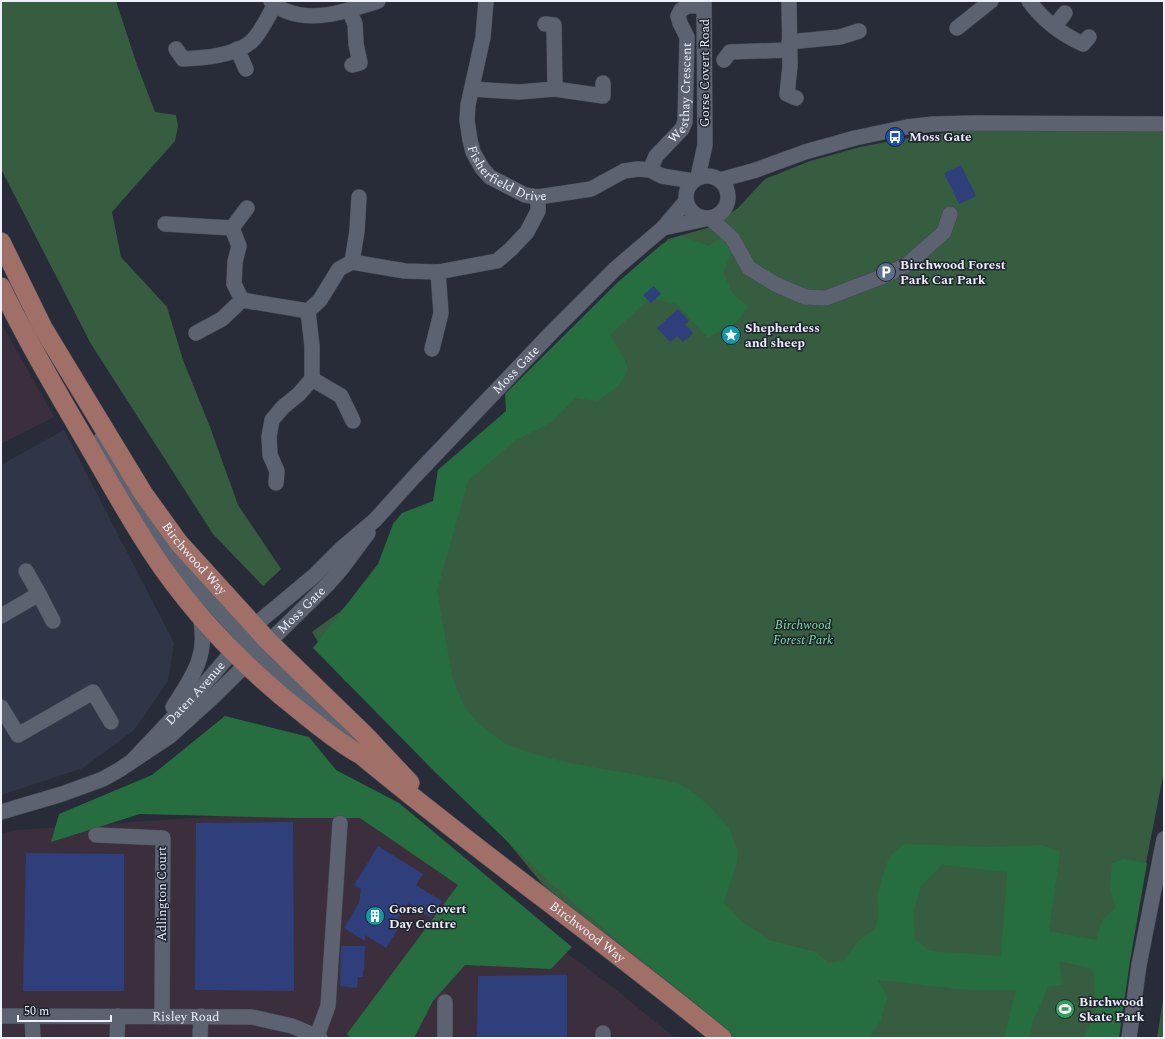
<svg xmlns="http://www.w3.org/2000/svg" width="1165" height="1039" font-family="Spectral,serif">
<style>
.built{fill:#303648}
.industrial{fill:#3b2f3d}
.green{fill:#365d40}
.forest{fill:#266e3f;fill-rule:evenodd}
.building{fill:#2f3f7c}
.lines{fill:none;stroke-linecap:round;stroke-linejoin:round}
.minor-casing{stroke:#454953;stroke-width:16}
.major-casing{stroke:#454953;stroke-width:20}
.minor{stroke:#5d6270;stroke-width:15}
.major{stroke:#a06f68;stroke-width:19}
.labels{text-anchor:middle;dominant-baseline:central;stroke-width:3;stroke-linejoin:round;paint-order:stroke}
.street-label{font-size:13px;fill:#edf0f9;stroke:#1e222e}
.poi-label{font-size:13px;font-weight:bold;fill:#edf0f9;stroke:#1e222e;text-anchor:start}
.park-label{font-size:13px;font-style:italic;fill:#81e29c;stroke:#1e222e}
</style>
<rect width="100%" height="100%" fill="#282c38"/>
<path class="built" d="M 64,430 L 174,643 L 168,681 L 134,730 L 83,768 L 1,795 L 1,465 Z"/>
<path class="industrial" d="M 1,323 L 54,417 L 1,444 Z
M 351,807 L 400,829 L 615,989 L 675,1038 L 1,1038 L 1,834 L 17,830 Z"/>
<path class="green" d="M 1,1 L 116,1 L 137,65 L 155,112 L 176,115 L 178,126 L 175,141 L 112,212 L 121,257 L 167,307 L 183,360 L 210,427 L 238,505 L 281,569 L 263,586 L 213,534 L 91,344 L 1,169 Z
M 975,129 L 1164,131 L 1164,771 L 1126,965 L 1118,1038 L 729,1038 L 558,903 L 489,819 L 377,707 L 345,681 L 327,656 L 312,632 L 341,611 L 668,239 L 711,227 L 738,208 L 765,179 L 810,161 L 860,147 L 913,137 Z
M 1164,993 L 1164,1038 L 1157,1038 Z"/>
<path class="forest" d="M 681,236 L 709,246 L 721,237 L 733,250 L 723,272 L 733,294 L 748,306 L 736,323 L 725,327 L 708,338 L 677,304 L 650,298 L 610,335 C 613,342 626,359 627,366 C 629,381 607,394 597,401 L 575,398 L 552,422 L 516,440 L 468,481 L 437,591 L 453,680 L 465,708 L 481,726 L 504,743 L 531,753 L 564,762 L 660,779 L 679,784 L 695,794 L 710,806 L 729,829 L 738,851 L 737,862 L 724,902 L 740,920 L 769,940 L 816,952 L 829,963 L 844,960 L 858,941 L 876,928 L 878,917 L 877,895 L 889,857 L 905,844 L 990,847 L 1042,845 L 1060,852 L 1049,931 L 1096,940 L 1102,920 L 1116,908 L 1110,889 L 1112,863 L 1124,859 L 1147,863 L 1130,961 L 1119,1038 L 1084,1038 L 1096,1010 L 1093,969 L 1059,961 L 1062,985 L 1048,987 L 1033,1021 L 1029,1038 L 1004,1038 L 1016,990 L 969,990 L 878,980 L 887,997 L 881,1020 L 871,1035 L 873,1038 L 738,1038 L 623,945 L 555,887 L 436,773 L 313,648 L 378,564 L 393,524 L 402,513 L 433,501 L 438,470 L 506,411 L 505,394 L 618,282 L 662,244 ZM 942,865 L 1007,872 L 1001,956 L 930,951 L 915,939 L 914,910 L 921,886 Z
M 225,716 L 309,737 L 336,770 L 399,803 L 572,947 L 551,969 L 465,965 L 433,1001 L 414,1038 L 350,1038 L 347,1034 L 458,885 L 360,818 L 298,818 L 140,814 L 51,842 L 59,814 L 152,775 Z"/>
<path class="building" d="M 961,165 L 976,196 L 959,204 L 944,173 Z
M 654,286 L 661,294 L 651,303 L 643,295 Z
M 678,309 L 689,321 L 685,324 L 693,333 L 683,342 L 677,336 L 670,342 L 657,328 Z
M 293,822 L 294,991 L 195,990 L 196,823 Z
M 378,846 L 423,874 L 416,885 L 442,901 L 431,918 L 408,903 L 393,926 L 398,929 L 386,948 L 365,935 L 365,941 L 344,928 L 359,903 L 361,889 L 354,885 Z
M 26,853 L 124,854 L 124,991 L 23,991 Z
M 341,946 L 365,946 L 364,971 L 363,971 L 363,977 L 358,977 L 357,988 L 340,986 Z
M 567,975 L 567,1038 L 477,1038 L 478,976 Z"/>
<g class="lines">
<defs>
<g id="minor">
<path d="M 271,1 C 275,7 279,8 286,11 C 316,23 349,10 378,1"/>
<path id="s1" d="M 486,1 L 483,37 L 468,105 L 467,120 L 470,140 L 473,152 L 482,168 L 490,177 L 525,195 L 538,197 L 591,189 L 624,171 L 638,169 L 650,170 L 662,176 L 693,181"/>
<path d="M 789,1 L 790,66 L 787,94 L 796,98"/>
<path d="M 1029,1 C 1043,20 1061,34 1083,44 L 1089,37"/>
<path d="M 349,10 L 355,24 L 356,44 L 360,63 L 352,65"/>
<path d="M 545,24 L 554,25 L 555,89"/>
<path d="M 1055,26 L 1065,13"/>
<path d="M 957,28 L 991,1"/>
<path d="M 789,42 L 840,37 L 859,31"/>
<path d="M 176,49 L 183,59 C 203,58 234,56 251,42 C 260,34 268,17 274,6"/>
<path d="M 237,49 L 246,69"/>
<path d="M 724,60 L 730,52 L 789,50"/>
<path d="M 472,89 L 519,92 L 555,89 L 603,96 L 603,83"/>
<path id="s2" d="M 650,170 L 656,156 L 682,129 L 685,122 L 687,37 L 680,23 L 678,16 L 681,10 L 687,6 L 704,6"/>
<circle cx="707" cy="197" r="21"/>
<path d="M 698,177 L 705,145 L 704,1"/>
<path d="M 720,180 L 756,170 L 805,152 L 855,138 L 907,127 L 933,124 L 974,123 L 1164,124"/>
<path d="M 710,218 L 732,238 L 749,268 L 775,284 L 805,297 L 826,298 L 884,276 L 908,264 L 944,232 L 950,214"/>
<path d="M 165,224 L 232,228 L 239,246 L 235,262 L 234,284 L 242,300 L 308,311 L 320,300 L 339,269 L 352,262 L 405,271 L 438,272 L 497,261 L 511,249 L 527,232 L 538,211 L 538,197"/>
<path d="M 232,228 L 247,208"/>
<path d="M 663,228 L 705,219"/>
<path d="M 352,262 L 357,231 L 359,197"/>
<path d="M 308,311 L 312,346 L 312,379 L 341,396 L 353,421"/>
<path d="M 196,333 L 222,319 L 242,300"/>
<path d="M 432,349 L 441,313 L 438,272"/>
<path d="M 101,439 L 132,500 L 176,563 L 247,642 C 251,650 251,657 246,665"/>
<path d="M 276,483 L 277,471 L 270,455 L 269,437 L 272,420 L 283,407 L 299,394 L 312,379"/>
<path d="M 26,571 L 39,594"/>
<path d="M 1,616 L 39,594 L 53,621"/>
<path d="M 254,645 L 258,653 L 267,664 L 348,736 L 359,753"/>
<path d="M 1,707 L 18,735 L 93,692 L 111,722"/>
<path d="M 173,707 C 193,676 209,655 200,616"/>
<path id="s3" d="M 134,759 L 203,686 L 255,625 L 315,575 L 342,548 L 375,520 L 414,477 L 552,332 L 615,269 L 663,228 L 686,201"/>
<path id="s4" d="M 1,812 L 62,794 L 103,779 L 119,770 L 170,736 L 213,697 L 328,584 L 342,568 L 368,533"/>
<path d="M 96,835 L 163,838 L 162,1017"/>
<path id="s5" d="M 1,1016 L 252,1017 L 292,1026 L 320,1038"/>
<path d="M 32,1016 L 33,1038"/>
<path d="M 317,1036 L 328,1006 L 340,823"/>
<path d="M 117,1038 L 118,1016"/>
<path d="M 200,1038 L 201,1016"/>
<path d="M 445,1038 L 445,1002"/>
<path d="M 603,1038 L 603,1033"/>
<path d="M 1129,1038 L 1139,965 L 1164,839"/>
</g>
<g id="major">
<path id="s6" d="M 1,242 L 43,328 L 143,493 L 179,543 L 269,642 L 366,736 L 410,783"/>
<path id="s7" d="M 1,287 C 26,339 55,388 84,438 C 110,482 134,528 164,570 C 202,623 249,671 300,711 C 320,727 339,743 361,755 C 479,853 604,941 722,1038"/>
</g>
</defs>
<use href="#minor" class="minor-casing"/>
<use href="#major" class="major-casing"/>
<use href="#minor" class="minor"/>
<use href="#major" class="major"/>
</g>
<defs>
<symbol id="bus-disc" viewBox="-11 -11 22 22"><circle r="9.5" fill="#1a4fb4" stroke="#1e222e"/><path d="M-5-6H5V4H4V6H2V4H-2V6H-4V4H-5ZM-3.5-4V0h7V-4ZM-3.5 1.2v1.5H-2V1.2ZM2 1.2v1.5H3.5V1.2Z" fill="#fff"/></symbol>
<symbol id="parking-disc" viewBox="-11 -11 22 22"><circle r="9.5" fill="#5c6f8a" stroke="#1e222e"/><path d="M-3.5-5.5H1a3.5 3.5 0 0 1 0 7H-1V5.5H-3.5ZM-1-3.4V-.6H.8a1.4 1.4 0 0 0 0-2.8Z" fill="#fff"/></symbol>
<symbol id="sight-disc" viewBox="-11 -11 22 22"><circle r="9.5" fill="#0f9aa8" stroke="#1e222e"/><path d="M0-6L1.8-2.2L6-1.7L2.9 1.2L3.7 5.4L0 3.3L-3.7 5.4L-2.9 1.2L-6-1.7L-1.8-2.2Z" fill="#fff"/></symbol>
<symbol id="building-disc" viewBox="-11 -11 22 22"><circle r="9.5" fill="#0f9aa8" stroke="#1e222e"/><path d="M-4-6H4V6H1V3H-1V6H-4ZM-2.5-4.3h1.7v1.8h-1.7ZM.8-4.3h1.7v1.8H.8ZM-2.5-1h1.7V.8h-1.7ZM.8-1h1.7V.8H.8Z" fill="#fff"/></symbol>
<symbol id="stadium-disc" viewBox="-11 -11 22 22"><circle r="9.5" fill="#2e9e5b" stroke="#1e222e"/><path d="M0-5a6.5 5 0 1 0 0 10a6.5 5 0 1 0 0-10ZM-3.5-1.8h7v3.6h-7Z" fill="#fff"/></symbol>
</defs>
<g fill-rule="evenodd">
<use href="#bus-disc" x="884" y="126" width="22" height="22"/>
<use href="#parking-disc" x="875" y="261" width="22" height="22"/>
<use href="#sight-disc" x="720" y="324" width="22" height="22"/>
<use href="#building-disc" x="364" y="905" width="22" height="22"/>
<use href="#stadium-disc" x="1054" y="998" width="22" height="22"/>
</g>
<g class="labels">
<g class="street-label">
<text transform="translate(705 73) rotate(-90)">Gorse Covert Road</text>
<text stroke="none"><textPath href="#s2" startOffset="88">Westhay Crescent</textPath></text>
<text stroke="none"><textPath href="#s1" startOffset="196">Fisherfield Drive</textPath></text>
<text stroke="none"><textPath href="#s3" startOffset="546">Moss Gate</textPath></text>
<text stroke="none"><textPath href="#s6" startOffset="372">Birchwood Way</textPath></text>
<text stroke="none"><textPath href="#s4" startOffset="369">Moss Gate</textPath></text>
<text stroke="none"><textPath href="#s3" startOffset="90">Daten Avenue</textPath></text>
<text transform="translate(162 894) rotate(-90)">Adlington Court</text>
<text stroke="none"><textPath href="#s7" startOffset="886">Birchwood Way</textPath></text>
<text stroke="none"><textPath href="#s5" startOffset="185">Risley Road</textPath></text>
</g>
<g class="poi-label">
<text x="909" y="137">Moss Gate</text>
<text x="900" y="265">Birchwood Forest<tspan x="900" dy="15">Park Car Park</tspan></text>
<text x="745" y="328">Shepherdess<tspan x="745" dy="15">and sheep</tspan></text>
<text x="389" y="909">Gorse Covert<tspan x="389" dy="15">Day Centre</tspan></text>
<text x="1079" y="1002">Birchwood<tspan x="1079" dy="15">Skate Park</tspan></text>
</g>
<g class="park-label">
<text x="803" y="625">Birchwood<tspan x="803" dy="15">Forest Park</tspan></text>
</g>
</g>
<rect width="1165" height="1039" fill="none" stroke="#edf0f9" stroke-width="4"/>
<path d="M18 1015v6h93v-6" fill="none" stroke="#edf0f9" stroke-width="2"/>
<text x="24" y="1015" font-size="12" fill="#edf0f9" stroke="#1e222e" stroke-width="3" paint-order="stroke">50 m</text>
</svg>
